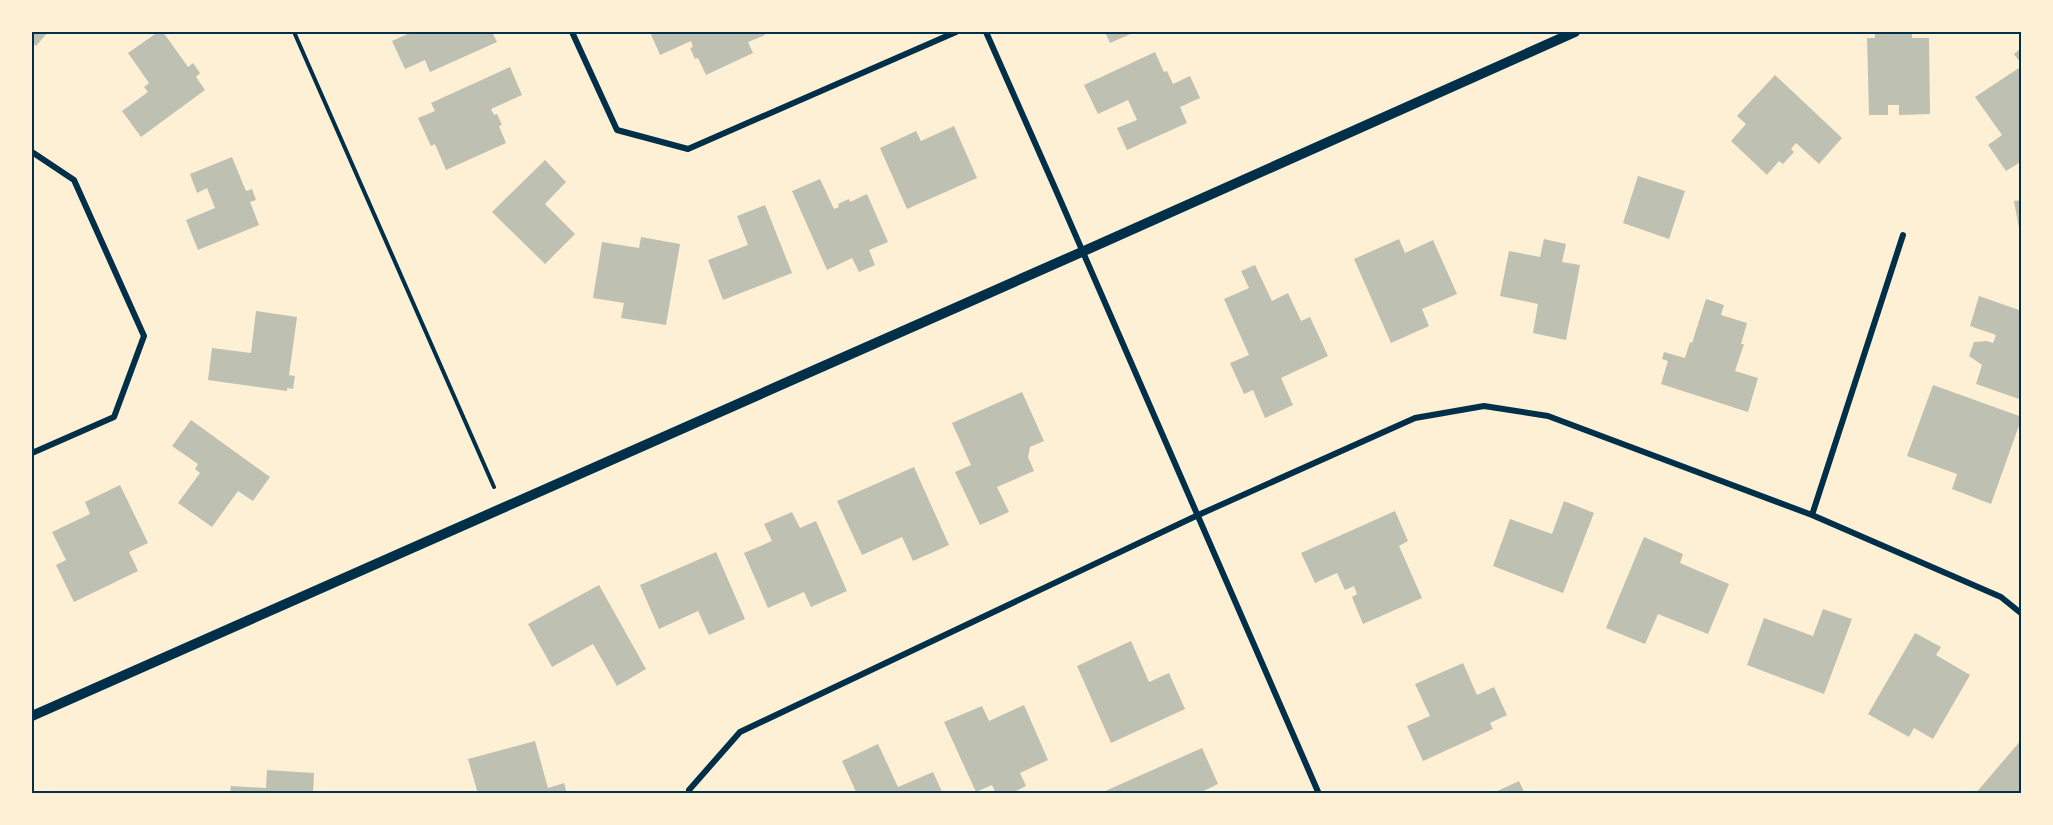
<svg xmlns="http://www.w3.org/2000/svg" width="2053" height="825" font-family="Montserrat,sans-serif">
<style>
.building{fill:#bec0b2}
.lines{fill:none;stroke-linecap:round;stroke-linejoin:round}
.path{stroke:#003049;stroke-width:4}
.minor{stroke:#003049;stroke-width:6}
.tertiary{stroke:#003049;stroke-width:10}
.neatline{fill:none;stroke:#003049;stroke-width:2}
</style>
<rect width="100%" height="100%" fill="#fdf0d5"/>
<path class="building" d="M 32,32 L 48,32 L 36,46 L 32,42 Z
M 158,32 L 163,32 L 188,67 L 193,63 L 200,73 L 196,77 L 205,90 L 141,137 L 122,111 L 148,92 L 144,87 L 149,83 L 128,53 Z
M 412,32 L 492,32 L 497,42 L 430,72 L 425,60 L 405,69 L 392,41 Z
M 650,32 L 764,32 L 765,35 L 748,42 L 753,53 L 706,75 L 698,58 L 695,59 L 690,48 L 693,47 L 691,41 L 660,55 Z
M 1105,32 L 1135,32 L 1110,43 Z
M 1875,32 L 1912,32 L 1912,38 L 1929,38 L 1930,114 L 1899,115 L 1899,105 L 1888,105 L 1888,115 L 1869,115 L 1867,38 L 1875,38 Z
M 2020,49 L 2022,51 L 2022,65 L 2014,54 Z
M 1155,52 L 1164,72 L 1167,71 L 1173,84 L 1190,76 L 1200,98 L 1180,107 L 1187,123 L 1127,150 L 1117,128 L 1137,120 L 1128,100 L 1098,114 L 1084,85 Z
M 2022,66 L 2022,161 L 2006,171 L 1988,145 L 2002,135 L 1975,97 Z
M 510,67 L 522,95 L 491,109 L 494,115 L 497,114 L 502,125 L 499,126 L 506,143 L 446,170 L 435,144 L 431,146 L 418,118 L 435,111 L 431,103 Z
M 1775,75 L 1842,138 L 1819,164 L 1796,143 L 1791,149 L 1794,152 L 1783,164 L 1779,161 L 1767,175 L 1731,141 L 1746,124 L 1737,116 Z
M 954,126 L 977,178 L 907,209 L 880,148 L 916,131 L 921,141 Z
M 232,157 L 246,191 L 252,189 L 256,200 L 250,202 L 259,225 L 198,250 L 186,220 L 215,208 L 207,188 L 197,193 L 190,174 Z
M 545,160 L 566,182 L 545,204 L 575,234 L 545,264 L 492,212 Z
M 1638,176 L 1685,191 L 1669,239 L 1623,223 Z
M 820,179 L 834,209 L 839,207 L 838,204 L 849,199 L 850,202 L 867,194 L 888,242 L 869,250 L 875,265 L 859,272 L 852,258 L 827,270 L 792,191 Z
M 2022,200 L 2022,234 L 2020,234 L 2014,201 Z
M 765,205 L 792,273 L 723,300 L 708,260 L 748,245 L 737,216 Z
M 641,237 L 680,244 L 666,325 L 621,318 L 624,303 L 593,298 L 602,242 L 639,248 Z
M 1399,239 L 1405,253 L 1433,240 L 1457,294 L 1422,309 L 1429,326 L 1391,343 L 1354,259 Z
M 1544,239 L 1566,244 L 1562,262 L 1580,265 L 1566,340 L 1533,333 L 1538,304 L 1500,296 L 1509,251 L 1540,257 Z
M 1255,265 L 1272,301 L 1288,293 L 1301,321 L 1310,317 L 1328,356 L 1281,378 L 1293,405 L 1265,418 L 1253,390 L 1244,394 L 1230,363 L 1249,355 L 1224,299 L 1249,288 L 1241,271 Z
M 1979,296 L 2022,311 L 2022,400 L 1976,384 L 1982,365 L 1969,356 L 1974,342 L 1987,341 L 1993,343 L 1996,335 L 1970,326 Z
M 1706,299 L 1724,305 L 1721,315 L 1747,323 L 1741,344 L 1744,344 L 1735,371 L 1758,378 L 1748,412 L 1661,384 L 1668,361 L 1662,359 L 1664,352 L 1685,358 L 1690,342 L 1692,343 Z
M 256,311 L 297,317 L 289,375 L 295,376 L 293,389 L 287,388 L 287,391 L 208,380 L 212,348 L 251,353 Z
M 1933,385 L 2022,417 L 1991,504 L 1952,489 L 1957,474 L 1907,456 Z
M 1022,392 L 1044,441 L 1030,447 L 1028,457 L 1034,471 L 997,487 L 1009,512 L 980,525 L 955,472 L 971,465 L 952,423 Z
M 191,420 L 270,477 L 253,501 L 238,491 L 212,527 L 178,503 L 200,473 L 195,469 L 198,464 L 172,446 Z
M 914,467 L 949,545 L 913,561 L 902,537 L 862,555 L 837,501 Z
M 120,485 L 148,543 L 129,552 L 138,571 L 74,602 L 56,565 L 66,560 L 52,532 L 90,514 L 85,502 Z
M 1564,501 L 1594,513 L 1563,593 L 1493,566 L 1510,519 L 1552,534 Z
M 1395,511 L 1408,541 L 1399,546 L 1422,598 L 1363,624 L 1352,597 L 1357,594 L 1354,586 L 1345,590 L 1337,573 L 1315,583 L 1301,553 Z
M 792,512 L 800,528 L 816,521 L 847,591 L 811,607 L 804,592 L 768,608 L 744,553 L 772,541 L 764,524 Z
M 1644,537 L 1683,554 L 1680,563 L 1729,584 L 1708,634 L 1658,614 L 1645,644 L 1606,628 Z
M 716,552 L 745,619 L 709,635 L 698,611 L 659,629 L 640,585 Z
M 599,585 L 646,669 L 617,686 L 593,644 L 552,667 L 528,624 Z
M 1823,609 L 1852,619 L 1824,694 L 1747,665 L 1764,618 L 1813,636 Z
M 1915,633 L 1941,647 L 1936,655 L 1970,675 L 1933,739 L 1914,728 L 1909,737 L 1868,714 Z
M 1131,641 L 1149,682 L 1169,673 L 1185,709 L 1111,743 L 1077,666 Z
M 1463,663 L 1477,695 L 1494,687 L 1507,715 L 1490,723 L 1493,729 L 1423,761 L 1407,726 L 1430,716 L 1415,684 Z
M 1024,705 L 1048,760 L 1020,773 L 1026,786 L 1010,794 L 996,794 L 992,785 L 976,792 L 944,722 L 982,706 L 989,721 Z
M 2022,739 L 2022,794 L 1975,794 Z
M 535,741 L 548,788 L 564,783 L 567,794 L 478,794 L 468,759 Z
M 878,744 L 898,787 L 933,772 L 943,794 L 857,794 L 842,761 Z
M 1202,748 L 1218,784 L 1197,794 L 1103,794 L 1103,792 Z
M 267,770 L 314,773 L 313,794 L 230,794 L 231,786 L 266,788 Z
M 1519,781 L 1525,794 L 1491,794 Z"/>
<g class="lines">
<path class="path" d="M 294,32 L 494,487"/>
<path class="minor" d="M 572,32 L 617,130 L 688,149 L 956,32
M 986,32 C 1099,285 1207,540 1319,794
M 32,152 L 74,180 L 144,336 L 114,417 L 32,453
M 1812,515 L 1903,235
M 689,790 L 740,732 L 1196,516 L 1415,418 L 1484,406 L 1548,416 L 1812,515 L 2001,597 L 2022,614"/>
<path class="tertiary" d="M 32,716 L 1084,251 L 1575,32"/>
</g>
<rect width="2053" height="825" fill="none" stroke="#fdf0d5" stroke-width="66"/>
<rect x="33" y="33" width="1987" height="759" class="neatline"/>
</svg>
